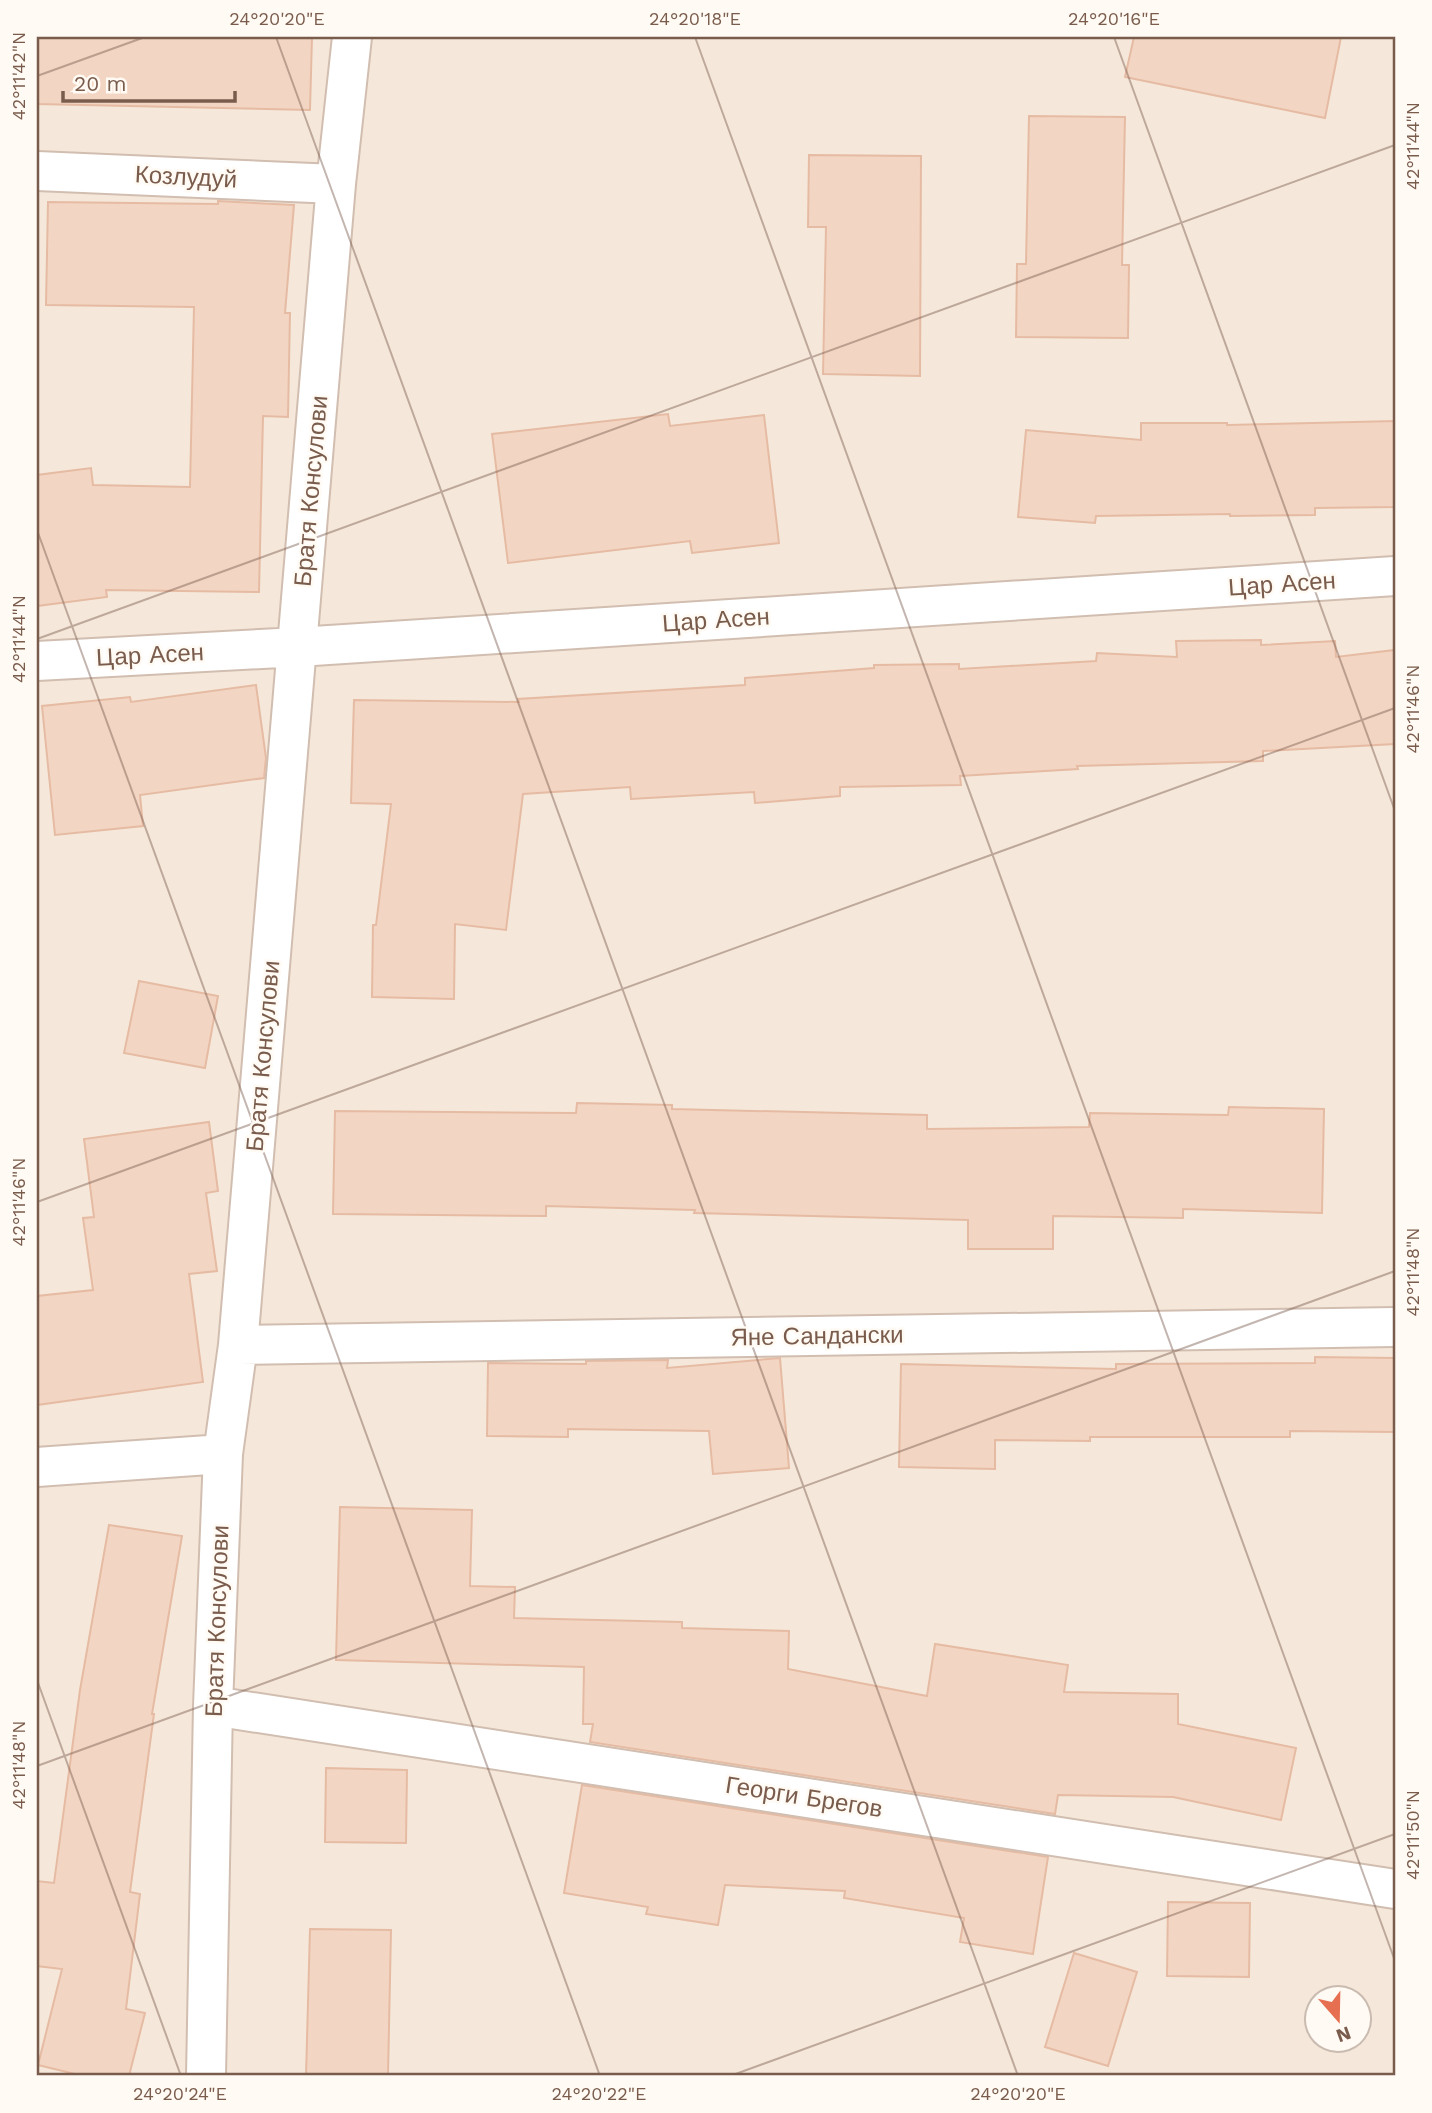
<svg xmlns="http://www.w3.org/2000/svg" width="1432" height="2113" font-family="'Work Sans',sans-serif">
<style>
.residential{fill:#f5e8da;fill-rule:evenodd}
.building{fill:#f3d5c3;stroke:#e6bba3;stroke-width:2}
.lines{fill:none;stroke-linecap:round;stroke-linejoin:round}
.minor-casing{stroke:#d1beb0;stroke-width:42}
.minor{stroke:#fff;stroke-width:38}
.ticks{fill:none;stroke:#7a5c4d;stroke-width:2;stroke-opacity:0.45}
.labels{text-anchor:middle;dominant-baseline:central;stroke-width:5;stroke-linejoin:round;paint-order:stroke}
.street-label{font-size:24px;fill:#7a5c4d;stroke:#fffaf3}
.neatline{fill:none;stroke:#7a5c4d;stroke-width:2.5}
.ticks-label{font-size:18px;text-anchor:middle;fill:#7a5c4d}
</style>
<rect width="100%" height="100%" fill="#fdf6ec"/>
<path class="residential" d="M 37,37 L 1395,37 L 1395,2076 L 37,2076 ZM 1316,1997 L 1358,1997 L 1358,2039 L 1316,2039 Z"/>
<path class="building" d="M 37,37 L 312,37 L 310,110 L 37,104 Z
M 1134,37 L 1341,37 L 1325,118 L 1125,77 Z
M 1029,116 L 1125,117 L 1122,265 L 1129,265 L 1128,338 L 1016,337 L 1017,264 L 1026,264 Z
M 809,155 L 921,156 L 920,376 L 823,374 L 826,227 L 808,227 Z
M 218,201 L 294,205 L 285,313 L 290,313 L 288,417 L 263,416 L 259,592 L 106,590 L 107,597 L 37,606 L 37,475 L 91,468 L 93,485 L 190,487 L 194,307 L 46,305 L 48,202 L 218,204 Z
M 668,414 L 670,426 L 764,415 L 779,543 L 692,553 L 690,541 L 508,563 L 492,434 Z
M 1395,421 L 1395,507 L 1315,508 L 1315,515 L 1230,516 L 1230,514 L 1096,516 L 1095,523 L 1018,517 L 1026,430 L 1141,440 L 1141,423 L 1227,423 L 1227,425 Z
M 1261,640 L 1261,645 L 1335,641 L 1336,657 L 1395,650 L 1395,744 L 1263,751 L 1263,761 L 1077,766 L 1078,769 L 960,776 L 961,785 L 840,787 L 840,796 L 755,803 L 754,792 L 631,799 L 630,787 L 523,794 L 506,930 L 455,924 L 454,999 L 372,997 L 373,925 L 376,925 L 391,804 L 351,803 L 354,700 L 519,702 L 518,699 L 745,685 L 745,678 L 874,668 L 874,665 L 959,664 L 959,669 L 1096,661 L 1097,653 L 1177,657 L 1176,641 Z
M 256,685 L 266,758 L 264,778 L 140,795 L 143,826 L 55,835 L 42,706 L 130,697 L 131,702 Z
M 139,981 L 218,996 L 205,1068 L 124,1053 Z
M 577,1103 L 672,1105 L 672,1109 L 927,1115 L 927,1129 L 1089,1127 L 1090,1113 L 1228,1115 L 1229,1107 L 1324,1109 L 1322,1213 L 1183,1209 L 1183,1218 L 1053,1216 L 1053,1249 L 968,1249 L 968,1220 L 694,1213 L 695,1210 L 546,1206 L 546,1216 L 333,1214 L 335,1111 L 576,1113 Z
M 209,1122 L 218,1191 L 206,1193 L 217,1271 L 189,1274 L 203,1382 L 37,1405 L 37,1296 L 93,1290 L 83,1218 L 94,1217 L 84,1139 Z
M 1315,1357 L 1395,1358 L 1395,1432 L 1290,1431 L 1290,1437 L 1090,1437 L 1090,1441 L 995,1440 L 995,1469 L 899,1467 L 901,1364 L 1116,1369 L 1116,1364 L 1315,1363 Z
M 780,1358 L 789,1468 L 713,1474 L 709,1431 L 568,1429 L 568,1437 L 487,1436 L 488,1363 L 586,1364 L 586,1361 L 668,1360 L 667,1368 Z
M 340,1507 L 472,1510 L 470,1586 L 515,1587 L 514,1618 L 682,1622 L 682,1628 L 789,1631 L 788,1669 L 927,1696 L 935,1644 L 1068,1665 L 1064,1692 L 1178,1694 L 1178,1724 L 1296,1748 L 1281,1820 L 1173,1797 L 1058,1795 L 1055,1814 L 590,1742 L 593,1724 L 583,1724 L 584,1667 L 336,1660 Z
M 109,1525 L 182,1536 L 152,1714 L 154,1714 L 130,1892 L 140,1894 L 126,2009 L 145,2013 L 129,2076 L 83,2076 L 38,2065 L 62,1969 L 37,1966 L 37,1881 L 54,1883 L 80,1690 Z
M 326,1768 L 407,1770 L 406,1843 L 325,1842 Z
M 582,1785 L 1048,1857 L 1033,1954 L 960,1942 L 964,1918 L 844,1898 L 845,1891 L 725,1885 L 718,1925 L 646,1914 L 648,1907 L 564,1893 Z
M 1168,1902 L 1250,1903 L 1249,1977 L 1167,1976 Z
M 310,1929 L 391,1930 L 388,2076 L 306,2076 Z
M 1074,1953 L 1137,1972 L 1108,2066 L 1045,2047 Z"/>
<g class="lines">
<defs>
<path id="minor" d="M 37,171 L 336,184
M 37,661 L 298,647 L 1395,576
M 238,1345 L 1395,1327
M 37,1467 L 223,1454
M 213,1706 L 1395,1889
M 206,2076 L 213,1706 L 223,1454 L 238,1345 L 336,184 L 352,37"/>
</defs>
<use href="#minor" class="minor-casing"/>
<use href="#minor" class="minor"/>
</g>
<path class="ticks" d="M 276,37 L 1018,2076M 695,37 L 1395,1961M 1114,37 L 1395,811M 37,76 L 145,37M 37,530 L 600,2076M 37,639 L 1395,145M 37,1202 L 1395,708M 37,1680 L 181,2076M 37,1766 L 1395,1271M 730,2076 L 1395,1834"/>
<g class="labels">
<g class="street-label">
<text transform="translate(186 177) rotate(3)">Козлудуй</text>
<text transform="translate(311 491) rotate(-85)">Братя Консулови</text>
<text transform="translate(1282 584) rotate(-4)">Цар Асен</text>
<text transform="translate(716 620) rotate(-4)">Цар Асен</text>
<text transform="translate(150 655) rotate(-3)">Цар Асен</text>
<text transform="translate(263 1056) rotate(-85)">Братя Консулови</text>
<text transform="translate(817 1336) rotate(-1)">Яне Сандански</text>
<text transform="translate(217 1621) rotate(-88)">Братя Консулови</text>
<text transform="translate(804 1797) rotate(9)">Георги Брегов</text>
</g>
</g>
<rect width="1432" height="2113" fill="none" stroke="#fffaf3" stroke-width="77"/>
<g transform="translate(1338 2019) rotate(160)"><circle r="33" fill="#fffaf3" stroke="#cabbb1" stroke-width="2"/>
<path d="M0-5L12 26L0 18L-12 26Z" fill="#e76f51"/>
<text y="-10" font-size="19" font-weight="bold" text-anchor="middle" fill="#7a5c4d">N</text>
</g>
<path d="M63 91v10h172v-10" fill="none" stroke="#7a5c4d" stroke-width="3.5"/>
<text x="74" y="91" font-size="21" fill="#7a5c4d" stroke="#fffaf3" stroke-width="5" paint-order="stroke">20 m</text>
<rect x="38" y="38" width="1356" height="2036" class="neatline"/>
<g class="ticks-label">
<text x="277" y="25">24°20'20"E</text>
<text x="695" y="25">24°20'18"E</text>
<text x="1114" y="25">24°20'16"E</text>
<text transform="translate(19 76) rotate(-90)" y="6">42°11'42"N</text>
<text transform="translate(1413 146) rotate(-90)" y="6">42°11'44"N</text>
<text transform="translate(19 639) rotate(-90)" y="6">42°11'44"N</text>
<text transform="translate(1413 709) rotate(-90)" y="6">42°11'46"N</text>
<text transform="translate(19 1202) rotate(-90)" y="6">42°11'46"N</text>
<text transform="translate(1413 1272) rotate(-90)" y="6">42°11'48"N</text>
<text transform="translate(19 1765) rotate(-90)" y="6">42°11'48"N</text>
<text transform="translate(1413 1835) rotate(-90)" y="6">42°11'50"N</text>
<text x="180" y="2100">24°20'24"E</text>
<text x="599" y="2100">24°20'22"E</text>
<text x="1018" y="2100">24°20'20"E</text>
</g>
</svg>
